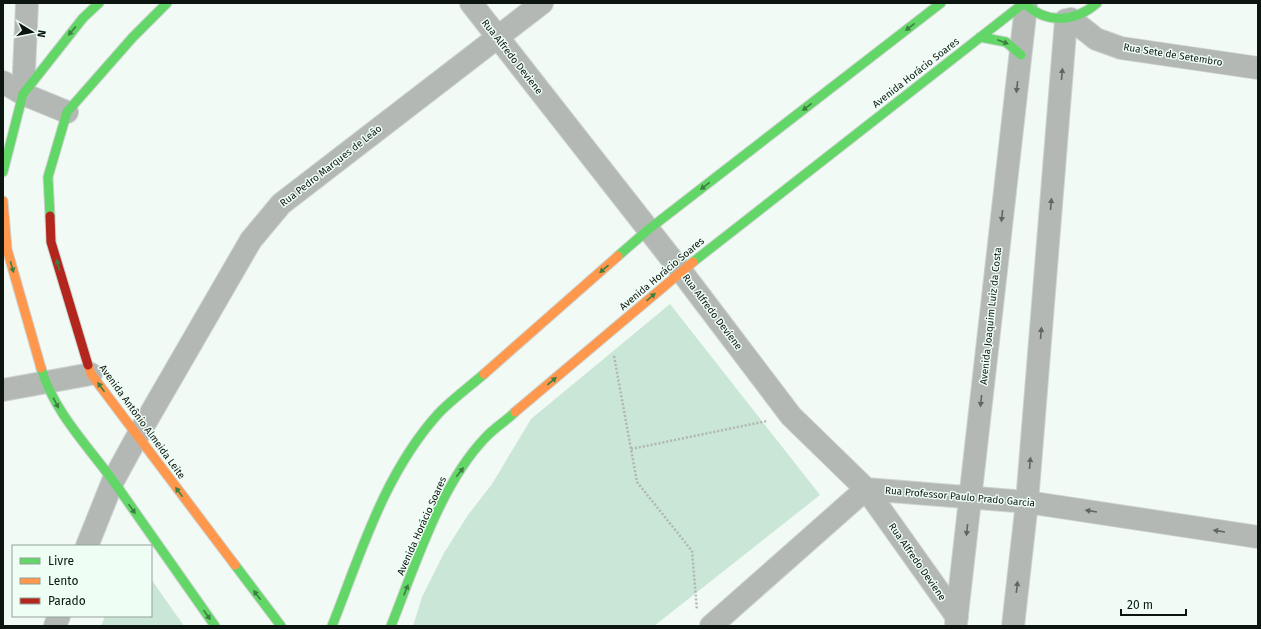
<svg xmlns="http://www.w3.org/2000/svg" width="1261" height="629" font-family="'Fira Sans',sans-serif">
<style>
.green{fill:#cae6d6}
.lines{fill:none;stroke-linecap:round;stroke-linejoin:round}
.street-casing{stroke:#ced5d1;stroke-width:24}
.fast-casing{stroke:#ced5d1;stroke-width:11}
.slow-casing{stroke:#ced5d1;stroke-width:11}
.jam-casing{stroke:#ced5d1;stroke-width:11}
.path{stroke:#b1b5b3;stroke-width:2.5;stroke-dasharray:2 2;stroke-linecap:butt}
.street{stroke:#b3b8b5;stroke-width:22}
.fast{stroke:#63d668;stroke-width:9}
.slow{stroke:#ff974d;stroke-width:9}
.jam{stroke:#b3261e;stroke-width:9}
.oneway{fill:#3c7f40}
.oneway2{fill:#606662}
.labels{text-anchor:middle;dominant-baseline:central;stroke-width:3;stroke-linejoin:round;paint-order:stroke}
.street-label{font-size:10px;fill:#0c1510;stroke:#effef5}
</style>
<rect width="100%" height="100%" fill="#f2faf6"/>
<path class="green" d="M 670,304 L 820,495 L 654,626 L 413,626 L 422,597 L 444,553 L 468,515 L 492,484 L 531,419 Z
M 151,579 L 184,626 L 101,626 L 105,616 L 151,616 Z"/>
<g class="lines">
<defs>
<path id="street" d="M 471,3 L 681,271 L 791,416 L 866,489 L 957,617
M 1071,19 L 1096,39 L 1121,48 L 1258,68
M 3,82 L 23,94 L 67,112
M 23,94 L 27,3
M 3,390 L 91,374
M 87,546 L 113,481 L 137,437 L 251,240 L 281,204 L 542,3
M 956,623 L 1026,6
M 55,626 L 59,616
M 711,626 L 866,489 L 1027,502 L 1258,537
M 1013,626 L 1027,502 L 1066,20"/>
<path id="fast" d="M 1024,3 C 1046,24 1074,23 1097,3
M 980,37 L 1006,42 L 1021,55
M 3,172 L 23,94 L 83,18 L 99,3
M 50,216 L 48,177 L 67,112 L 133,37 L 167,3
M 618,256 L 649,229 L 941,3
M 693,262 L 1024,3
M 41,368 C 54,412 87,445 114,482 C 148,530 181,578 215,626
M 235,565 L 281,626
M 332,626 C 361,553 384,474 438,414 C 451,400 469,387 484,374
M 391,626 C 415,566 440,485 485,438 C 494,428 506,421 515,412"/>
<path id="slow" d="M 3,201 L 7,249 L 41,368
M 88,365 L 91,374 L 235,565
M 484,374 L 618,256
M 515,412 L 693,262"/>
<path id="jam" d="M 50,216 L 51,242 L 88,365"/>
</defs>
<use href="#street" class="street-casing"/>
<use href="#fast" class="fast-casing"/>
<use href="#slow" class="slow-casing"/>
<use href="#jam" class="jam-casing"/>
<path class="path" d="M 614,356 L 637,482 L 692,551 L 697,610
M 631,449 L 767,421"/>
<use href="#street" class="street"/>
<use href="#fast" class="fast"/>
<use href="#slow" class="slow"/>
<use href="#jam" class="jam"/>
</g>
<defs><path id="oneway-solid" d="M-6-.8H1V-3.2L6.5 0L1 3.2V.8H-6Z"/></defs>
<g class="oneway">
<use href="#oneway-solid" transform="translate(910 27) rotate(142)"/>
<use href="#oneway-solid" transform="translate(72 31) rotate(130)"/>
<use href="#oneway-solid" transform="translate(1003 42) rotate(21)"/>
<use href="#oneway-solid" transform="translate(807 107) rotate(142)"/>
<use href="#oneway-solid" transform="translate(705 186) rotate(142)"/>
<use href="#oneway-solid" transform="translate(58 265) rotate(-107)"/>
<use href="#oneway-solid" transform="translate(12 267) rotate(74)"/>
<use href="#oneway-solid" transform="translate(604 269) rotate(139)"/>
<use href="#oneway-solid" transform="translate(651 297) rotate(-41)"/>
<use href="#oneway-solid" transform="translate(552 381) rotate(-40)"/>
<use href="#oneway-solid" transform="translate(101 387) rotate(-126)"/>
<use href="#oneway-solid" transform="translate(56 403) rotate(62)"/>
<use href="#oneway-solid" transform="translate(460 472) rotate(-52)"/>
<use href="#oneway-solid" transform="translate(179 492) rotate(-127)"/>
<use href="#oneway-solid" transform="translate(132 509) rotate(55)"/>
<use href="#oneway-solid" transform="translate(406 590) rotate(-68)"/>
<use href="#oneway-solid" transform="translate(257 595) rotate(-127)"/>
<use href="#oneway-solid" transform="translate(207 615) rotate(55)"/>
</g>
<g class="oneway2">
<use href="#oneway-solid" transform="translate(1062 74) rotate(-85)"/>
<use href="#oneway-solid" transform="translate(1017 87) rotate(96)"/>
<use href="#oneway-solid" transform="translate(1051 204) rotate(-85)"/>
<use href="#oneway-solid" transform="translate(1002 216) rotate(96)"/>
<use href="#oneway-solid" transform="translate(1041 333) rotate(-85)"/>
<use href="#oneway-solid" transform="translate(981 401) rotate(96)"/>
<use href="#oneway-solid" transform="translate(1030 463) rotate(-85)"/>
<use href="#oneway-solid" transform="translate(1091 511) rotate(-171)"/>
<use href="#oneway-solid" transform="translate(967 530) rotate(96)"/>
<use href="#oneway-solid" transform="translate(1219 531) rotate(-171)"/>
<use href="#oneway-solid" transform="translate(1017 587) rotate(-83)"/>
</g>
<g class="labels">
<g class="street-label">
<text transform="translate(1173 55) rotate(9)">Rua Sete de Setembro</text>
<text transform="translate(512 57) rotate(52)">Rua Alfredo Deviene</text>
<text transform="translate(916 73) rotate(-38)">Avenida Horácio Soares</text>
<text transform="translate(331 166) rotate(-38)">Rua Pedro Marques de Leão</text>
<text transform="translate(662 274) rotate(-40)">Avenida Horácio Soares</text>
<text transform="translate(712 312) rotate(53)">Rua Alfredo Deviene</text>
<text transform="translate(991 316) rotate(-84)">Avenida Joaquim Luiz da Costa</text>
<text transform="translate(142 422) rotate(54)">Avenida Antônio Almeida Leite</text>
<text transform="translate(960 497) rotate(5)">Rua Professor Paulo Prado Garcia</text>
<text transform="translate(422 526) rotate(-66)">Avenida Horácio Soares</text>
<text transform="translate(917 562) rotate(55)">Rua Alfredo Deviene</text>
</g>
</g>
<rect width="1261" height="629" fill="none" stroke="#0c1510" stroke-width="8"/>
<rect x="12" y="545" width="140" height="72" fill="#effef5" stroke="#94a199"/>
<rect x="20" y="558" width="20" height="6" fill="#63d668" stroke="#94a199"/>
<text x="48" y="565" font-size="12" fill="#0c1510">Livre</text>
<rect x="20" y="578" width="20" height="6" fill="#ff974d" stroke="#94a199"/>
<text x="48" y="585" font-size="12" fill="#0c1510">Lento</text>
<rect x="20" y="598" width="20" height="6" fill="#b3261e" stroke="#94a199"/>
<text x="48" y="605" font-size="12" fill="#0c1510">Parado</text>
<g transform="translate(32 32) rotate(100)" stroke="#effef5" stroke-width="3" paint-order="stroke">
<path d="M0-3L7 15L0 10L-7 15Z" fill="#0c1510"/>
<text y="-6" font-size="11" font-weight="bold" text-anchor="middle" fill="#0c1510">N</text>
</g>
<path d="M1121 609v6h65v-6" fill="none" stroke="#0c1510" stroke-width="2"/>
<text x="1127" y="609" font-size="12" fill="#0c1510" stroke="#effef5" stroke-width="3" paint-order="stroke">20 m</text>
</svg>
